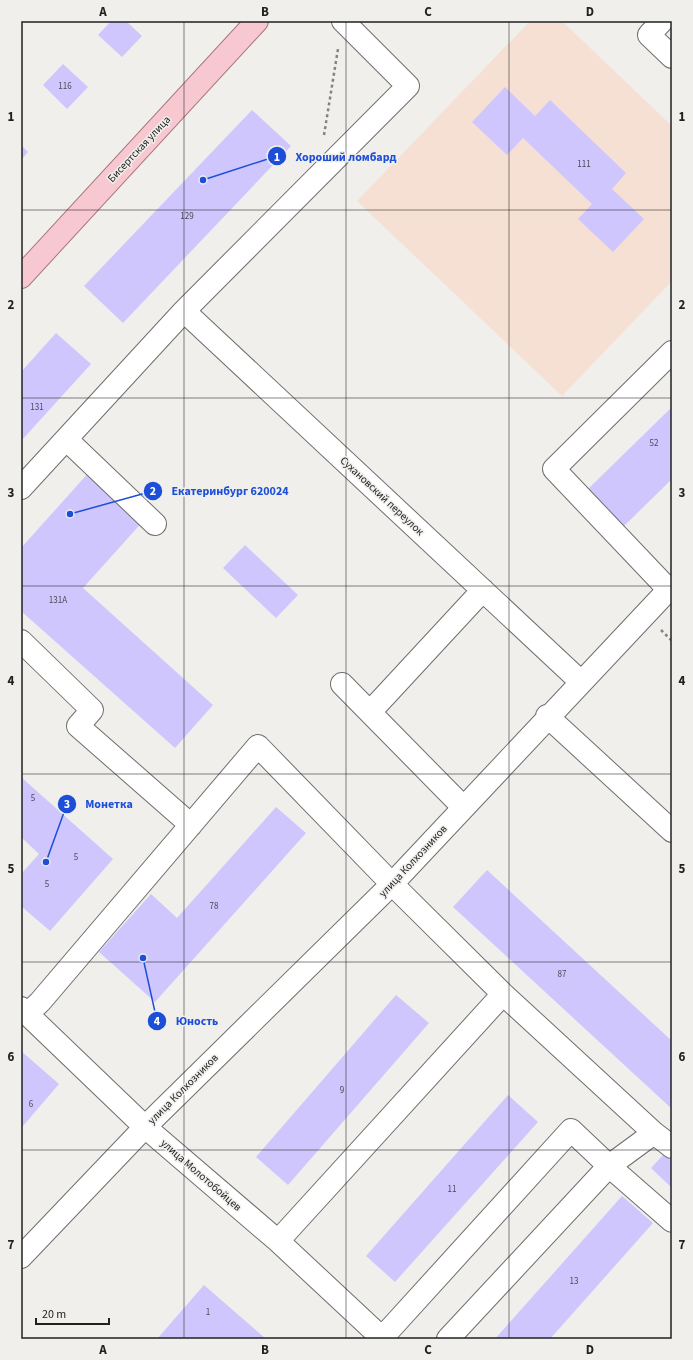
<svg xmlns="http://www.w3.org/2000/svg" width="693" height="1360" font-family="'Source Sans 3',sans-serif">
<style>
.education{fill:#f6e0d3}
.building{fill:#cfc6fe}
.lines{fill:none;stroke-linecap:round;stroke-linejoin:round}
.minor-casing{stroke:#6f6e6c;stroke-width:24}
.major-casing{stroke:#aa767e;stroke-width:24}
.path{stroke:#838381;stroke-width:2.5;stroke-dasharray:3 3;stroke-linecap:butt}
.minor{stroke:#fff;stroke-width:22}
.major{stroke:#f8c8d0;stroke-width:22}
.grid{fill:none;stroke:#212120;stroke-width:1;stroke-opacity:0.55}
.labels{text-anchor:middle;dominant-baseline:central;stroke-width:3;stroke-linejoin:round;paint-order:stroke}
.number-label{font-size:9px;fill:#4c4a58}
.street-label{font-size:11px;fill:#212120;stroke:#f0efec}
.leader{fill:none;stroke:#1d4ed8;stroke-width:1.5}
.callout-dot{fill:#1d4ed8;stroke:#f0efec;stroke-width:1.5}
.mark-label{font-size:12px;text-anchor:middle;font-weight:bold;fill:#fff}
.callout-label{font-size:12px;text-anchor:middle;font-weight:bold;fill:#1d4ed8;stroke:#f0efec;stroke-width:3;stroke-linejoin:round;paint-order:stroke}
.neatline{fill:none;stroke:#212120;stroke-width:1.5}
.grid-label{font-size:13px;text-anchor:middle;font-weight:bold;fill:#212120}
</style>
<rect width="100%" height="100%" fill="#f0efec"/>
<path class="education" d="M 530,21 L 562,21 L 672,126 L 672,281 L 562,396 L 357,201 Z"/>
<path class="building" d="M 111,21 L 126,21 L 142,36 L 122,57 L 98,35 Z
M 63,64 L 88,87 L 67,109 L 43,85 Z
M 505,87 L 535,116 L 550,100 L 626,173 L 612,189 L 644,219 L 613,252 L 578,219 L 592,204 L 523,138 L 507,155 L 472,122 Z
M 252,110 L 291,146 L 123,323 L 84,286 Z
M 21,145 L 28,152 L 21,160 Z
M 56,333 L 91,364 L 21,441 L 21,372 Z
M 672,407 L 672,479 L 624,526 L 588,489 Z
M 91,470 L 145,519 L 83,588 L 213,705 L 175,748 L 21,611 L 21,548 Z
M 245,545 L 298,595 L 276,618 L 223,568 Z
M 21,777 L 113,859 L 50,931 L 21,906 L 21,874 L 39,854 L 21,837 Z
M 276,807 L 306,833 L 155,1002 L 99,952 L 151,894 L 177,918 Z
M 487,870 L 672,1041 L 672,1109 L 453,907 Z
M 396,995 L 429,1023 L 288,1185 L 256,1157 Z
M 21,1051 L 59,1084 L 23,1126 L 21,1124 Z
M 508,1095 L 538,1122 L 395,1282 L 366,1256 Z
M 664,1154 L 672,1161 L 672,1188 L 651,1168 Z
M 622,1196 L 653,1223 L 550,1339 L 495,1339 Z
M 204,1285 L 266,1339 L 157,1339 Z"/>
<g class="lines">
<defs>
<path id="minor" d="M 662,21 L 649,35 L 672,57
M 184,311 L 581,682
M 66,439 L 155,524
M 21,488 L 184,311 L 408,86 L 343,21
M 669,590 L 554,469 L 672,352
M 21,641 L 92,710 L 78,726 L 191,825
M 342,684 L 463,807
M 370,712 L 483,590
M 547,716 L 672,831
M 21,1008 L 145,1127 L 278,1241 L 383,1339
M 27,1014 L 40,1002 L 258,746 L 392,884 L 503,994 L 654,1133 L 672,1147
M 278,1241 L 503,994
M 21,1257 L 145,1127 L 392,884 L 672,586
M 382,1338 L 571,1130 L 609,1166 L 654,1133
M 448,1339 L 609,1166 L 672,1221"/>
<path id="major" d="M 21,277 L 257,21"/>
</defs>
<use href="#minor" class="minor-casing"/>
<use href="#major" class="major-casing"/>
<path class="path" d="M 324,135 L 338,49
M 661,630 L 672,641"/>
<use href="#minor" class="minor"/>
<use href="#major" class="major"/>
</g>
<path class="grid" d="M 184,21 L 184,1339M 346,21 L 346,1339M 509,21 L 509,1339M 21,210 L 672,210M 21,398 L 672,398M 21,586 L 672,586M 21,774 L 672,774M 21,962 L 672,962M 21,1150 L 672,1150"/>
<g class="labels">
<g class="number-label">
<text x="65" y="86">116</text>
<text x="584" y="164">111</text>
<text x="187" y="216">129</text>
<text x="37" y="407">131</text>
<text x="654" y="443">52</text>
<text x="58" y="600">131А</text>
<text x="33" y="798">5</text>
<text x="76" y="857">5</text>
<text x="47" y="884">5</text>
<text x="214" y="906">78</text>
<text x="562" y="974">87</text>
<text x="342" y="1090">9</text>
<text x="31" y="1104">6</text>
<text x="452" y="1189">11</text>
<text x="574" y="1281">13</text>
<text x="208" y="1312">1</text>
</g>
<g class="street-label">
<text transform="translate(139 149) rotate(-47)">Бисертская улица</text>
<text transform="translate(382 496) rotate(43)">Сухановский переулок</text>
<text transform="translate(413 861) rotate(-47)">улица Колхозников</text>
<text transform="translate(183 1089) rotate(-45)">улица Колхозников</text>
<text transform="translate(201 1175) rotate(41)">улица Молотобойцев</text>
</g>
</g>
<path class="leader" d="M203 180L277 156M70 514L153 491M46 862L67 804M143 958L157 1021"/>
<g class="callout-dot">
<circle cx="203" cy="180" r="4"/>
<circle cx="70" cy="514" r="4"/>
<circle cx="46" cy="862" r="4"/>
<circle cx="143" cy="958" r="4"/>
<circle cx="277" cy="156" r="10"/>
<circle cx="153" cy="491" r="10"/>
<circle cx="67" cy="804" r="10"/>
<circle cx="157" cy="1021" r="10"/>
</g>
<g class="mark-label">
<text x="277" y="161">1</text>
<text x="153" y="495">2</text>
<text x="67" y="808">3</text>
<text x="157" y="1025">4</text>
</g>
<g class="callout-label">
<text x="346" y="161">Хороший ломбард</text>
<text x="230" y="495">Екатеринбург 620024</text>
<text x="109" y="808">Монетка</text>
<text x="197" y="1025">Юность</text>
</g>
<rect width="693" height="1360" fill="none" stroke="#f0efec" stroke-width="44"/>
<path d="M36 1318v6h73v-6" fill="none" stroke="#212120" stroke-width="2"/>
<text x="42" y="1318" font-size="12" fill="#212120" stroke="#f0efec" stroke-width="3" paint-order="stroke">20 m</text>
<rect x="22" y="22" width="649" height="1316" class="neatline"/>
<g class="grid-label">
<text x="103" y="16">A</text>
<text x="265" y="16">B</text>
<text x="428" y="16">C</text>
<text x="590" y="16">D</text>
<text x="11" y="121">1</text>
<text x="682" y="121">1</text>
<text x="11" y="309">2</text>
<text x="682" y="309">2</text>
<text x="11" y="497">3</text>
<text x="682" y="497">3</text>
<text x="11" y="685">4</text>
<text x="682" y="685">4</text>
<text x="11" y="873">5</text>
<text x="682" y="873">5</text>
<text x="11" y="1061">6</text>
<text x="682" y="1061">6</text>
<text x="11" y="1249">7</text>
<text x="682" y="1249">7</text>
<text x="103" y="1354">A</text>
<text x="265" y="1354">B</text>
<text x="428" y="1354">C</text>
<text x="590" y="1354">D</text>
</g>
</svg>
